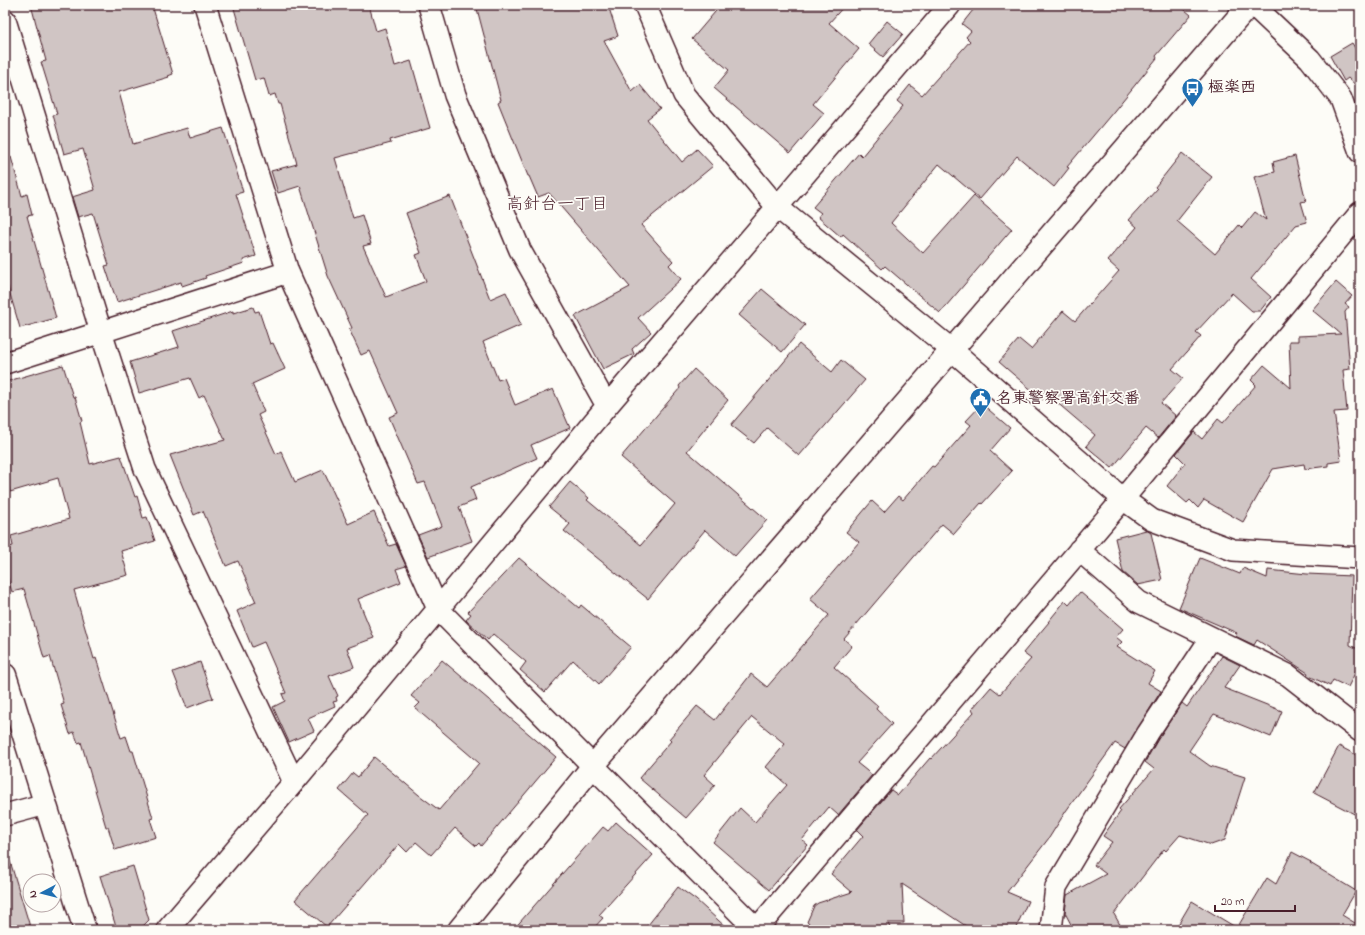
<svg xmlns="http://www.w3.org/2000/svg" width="1365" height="935" font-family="'Indie Flower','Klee One',sans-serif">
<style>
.building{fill:#d0c5c4;stroke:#4a1f2b}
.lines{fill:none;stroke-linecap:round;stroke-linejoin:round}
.minor-casing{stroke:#4a1f2b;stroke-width:24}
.tertiary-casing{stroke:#4a1f2b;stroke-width:25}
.minor{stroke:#fdfcf7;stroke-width:21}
.tertiary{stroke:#fdfcf7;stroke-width:22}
.labels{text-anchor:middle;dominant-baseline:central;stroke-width:3.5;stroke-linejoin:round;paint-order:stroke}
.poi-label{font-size:16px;font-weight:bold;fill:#4a1f2b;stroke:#fdfcf7;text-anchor:start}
.neighbourhood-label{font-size:17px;fill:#4a1f2b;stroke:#fdfcf7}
</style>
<rect width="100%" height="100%" fill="#fdfcf7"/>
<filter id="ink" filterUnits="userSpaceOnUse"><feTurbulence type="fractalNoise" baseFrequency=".025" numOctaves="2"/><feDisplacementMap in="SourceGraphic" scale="8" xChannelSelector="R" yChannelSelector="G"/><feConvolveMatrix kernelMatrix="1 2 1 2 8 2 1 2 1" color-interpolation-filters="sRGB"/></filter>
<g filter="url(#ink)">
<path class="building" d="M 31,5 L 152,5 L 173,74 L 168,76 L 169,77 L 119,92 L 133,144 L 187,128 L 190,138 L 223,128 L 243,192 L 236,194 L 256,256 L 243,260 L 244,263 L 205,276 L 206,278 L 182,286 L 181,282 L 117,302 L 105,266 L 109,265 L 93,213 L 78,217 L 72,197 L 95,190 L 83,149 L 64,154 L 53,115 L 57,114 L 41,62 L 46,61 Z
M 233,5 L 369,5 L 376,31 L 385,28 L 395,66 L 411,61 L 430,128 L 390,140 L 391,143 L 335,158 L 353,218 L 362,215 L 371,244 L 363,246 L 386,297 L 426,281 L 416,255 L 421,253 L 406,213 L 450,196 L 490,299 L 506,292 L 521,325 L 483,342 L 498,380 L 504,378 L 515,405 L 553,389 L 570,428 L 531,445 L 537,458 L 471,487 L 476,500 L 459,507 L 472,541 L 428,557 L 418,535 L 442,526 L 425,482 L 418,484 L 389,417 L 398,413 L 370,351 L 361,355 L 349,329 L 352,328 L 328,276 L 300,186 L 278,193 L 271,171 L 297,164 L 280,104 L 278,104 L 275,94 L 269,96 L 264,78 L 255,80 Z
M 476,5 L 608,5 L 618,36 L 604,41 L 632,92 L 640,85 L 660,109 L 647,119 L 682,162 L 697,149 L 713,166 L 641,225 L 673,261 L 669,265 L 681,279 L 638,318 L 651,332 L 632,349 L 634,354 L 603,369 L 575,316 L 630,287 L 549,193 L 538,197 L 529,176 L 528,176 L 498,102 L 501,100 Z
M 721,5 L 845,5 L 829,23 L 859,49 L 813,104 L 824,113 L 790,153 L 714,88 L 729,70 L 692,39 Z
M 977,5 L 1179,5 L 1191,15 L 1156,56 L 1157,58 L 1114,111 L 1067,167 L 1069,168 L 1054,187 L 1017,156 L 980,199 L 939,164 L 891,223 L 923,253 L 974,196 L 1012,229 L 940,313 L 885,266 L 882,269 L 843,234 L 841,237 L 818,217 L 821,213 L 813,207 L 859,153 L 862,156 L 903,106 L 897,101 L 910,85 L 922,95 L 970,41 L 966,37 L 971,31 L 962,24 Z
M 887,21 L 903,34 L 883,57 L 868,44 Z
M 1352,43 L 1360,56 L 1360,89 L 1348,78 L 1344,81 L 1330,56 Z
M 1182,153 L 1212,177 L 1177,221 L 1215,254 L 1239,225 L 1242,228 L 1255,212 L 1266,220 L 1254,177 L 1275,172 L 1273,162 L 1295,156 L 1306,201 L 1301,202 L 1307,222 L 1296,225 L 1251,279 L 1271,297 L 1260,311 L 1252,311 L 1232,293 L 1196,332 L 1201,336 L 1172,369 L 1183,378 L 1161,403 L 1176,416 L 1158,438 L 1146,428 L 1112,468 L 1086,446 L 1095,435 L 1048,395 L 1043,400 L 999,362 L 1019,339 L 1031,349 L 1063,311 L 1075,321 L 1119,271 L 1108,261 L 1137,227 L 1129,220 L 1157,189 L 1155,187 Z
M 11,157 L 22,196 L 27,194 L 32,215 L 27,216 L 56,318 L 20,328 L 5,277 L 5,158 Z
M 1336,282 L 1352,296 L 1345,304 L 1349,307 L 1345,312 L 1350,369 L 1343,370 L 1347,411 L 1334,412 L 1341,461 L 1328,463 L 1328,466 L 1305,469 L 1304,464 L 1273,469 L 1243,522 L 1204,500 L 1198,508 L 1190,500 L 1187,503 L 1167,486 L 1185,463 L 1176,454 L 1194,432 L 1202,439 L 1218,419 L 1223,423 L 1256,385 L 1251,380 L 1264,365 L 1291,388 L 1289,341 L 1298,341 L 1298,336 L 1341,334 L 1312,310 Z
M 762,289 L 805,325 L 782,352 L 739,315 Z
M 253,307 L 255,312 L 259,311 L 270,344 L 273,343 L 285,369 L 252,384 L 264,412 L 258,415 L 276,454 L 281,451 L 295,482 L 323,470 L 348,524 L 374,512 L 389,546 L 396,544 L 406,566 L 396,569 L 401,582 L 358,599 L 374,638 L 347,648 L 354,667 L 329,676 L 338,696 L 336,697 L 337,701 L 333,702 L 335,706 L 308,718 L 314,731 L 289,742 L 273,707 L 285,701 L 282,694 L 286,693 L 264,642 L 252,647 L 237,611 L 256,602 L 238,561 L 226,566 L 203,511 L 194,515 L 170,455 L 225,440 L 204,395 L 199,398 L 190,378 L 139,393 L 130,362 L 179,347 L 173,331 L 233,311 L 233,313 Z
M 799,344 L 832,372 L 841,360 L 865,380 L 799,456 L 767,428 L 754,443 L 731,425 Z
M 63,365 L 73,397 L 75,397 L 82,421 L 80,422 L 90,464 L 121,456 L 135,497 L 137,496 L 143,518 L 147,517 L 155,541 L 121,551 L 128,575 L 74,590 L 94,659 L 96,658 L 121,738 L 126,736 L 131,751 L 133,751 L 153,818 L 150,819 L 156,837 L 115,850 L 108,827 L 106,827 L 81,742 L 78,743 L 74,732 L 70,734 L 61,705 L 64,704 L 50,656 L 44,658 L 24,589 L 12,592 L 5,569 L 5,548 L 13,546 L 11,536 L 69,519 L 58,478 L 10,492 L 5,473 L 5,382 Z
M 694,369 L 728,400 L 687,451 L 767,520 L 735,556 L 705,530 L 648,599 L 564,531 L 570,524 L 549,507 L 570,482 L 589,498 L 587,500 L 641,545 L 675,504 L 621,457 L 680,388 L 679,386 Z
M 982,404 L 1010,428 L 990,451 L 1012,471 L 982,504 L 981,503 L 954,534 L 942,524 L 844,639 L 852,646 L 834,667 L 878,706 L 876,709 L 892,724 L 857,763 L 872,775 L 838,815 L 829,807 L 802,840 L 808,845 L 769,890 L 713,842 L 740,808 L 755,822 L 787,785 L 766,767 L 785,744 L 752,717 L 704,775 L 715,785 L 686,818 L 639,778 L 671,741 L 669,739 L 697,706 L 715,720 L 751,674 L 767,687 L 829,615 L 810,599 L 859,542 L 846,532 L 872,501 L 884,512 L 898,496 L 903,500 L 932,466 L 934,467 L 971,425 L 966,421 Z
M 1146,530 L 1151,533 L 1162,580 L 1138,585 L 1123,572 L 1115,538 Z
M 519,558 L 579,608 L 581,605 L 631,647 L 599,684 L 573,660 L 545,692 L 520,670 L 526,662 L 493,634 L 488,640 L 466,620 L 471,614 L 468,612 Z
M 1200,558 L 1240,574 L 1243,568 L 1267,578 L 1268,570 L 1307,574 L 1352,576 L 1350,645 L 1360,650 L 1360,663 L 1348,687 L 1333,680 L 1330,686 L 1307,675 L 1308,673 L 1257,640 L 1254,645 L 1235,636 L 1237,633 L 1179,608 Z
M 1080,592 L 1123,629 L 1116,637 L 1122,642 L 1117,647 L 1155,671 L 1148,683 L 1161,691 L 1125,749 L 1115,743 L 1066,811 L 1049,838 L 1007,892 L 1028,901 L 1015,930 L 972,930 L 902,884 L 904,923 L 888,923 L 891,930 L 816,930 L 807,922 L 814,906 L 818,903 L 852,892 L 831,874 L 863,836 L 857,830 L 891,790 L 898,795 L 930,758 L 931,759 L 974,712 L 972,709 L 991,687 L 1000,694 L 1031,659 L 1023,653 L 1049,622 L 1048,622 L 1065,601 L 1069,605 Z
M 1222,656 L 1240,665 L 1224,688 L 1282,711 L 1271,737 L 1214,714 L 1189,751 L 1210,766 L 1245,777 L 1225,840 L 1211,845 L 1180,835 L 1166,851 L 1164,849 L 1114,914 L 1123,930 L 1074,930 L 1065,913 L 1067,895 L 1106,874 L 1094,865 L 1112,842 L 1103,836 L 1121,811 L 1119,809 L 1154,769 L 1145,762 L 1158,739 L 1182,703 L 1187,707 Z
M 442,660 L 556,757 L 481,846 L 479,843 L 476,846 L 455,828 L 431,855 L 416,842 L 407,852 L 399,844 L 327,927 L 295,900 L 368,815 L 339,790 L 353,773 L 358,777 L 374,757 L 419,795 L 439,810 L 479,763 L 415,708 L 420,703 L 411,696 Z
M 200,662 L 213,698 L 187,708 L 173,672 Z
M 1339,746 L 1360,757 L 1360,817 L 1314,793 Z
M 616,822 L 653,855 L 599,915 L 603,918 L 592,930 L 513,930 L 603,827 L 608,831 Z
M 1292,852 L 1311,862 L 1310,863 L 1356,891 L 1342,915 L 1360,926 L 1360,930 L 1175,930 L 1192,901 L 1237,928 L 1267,878 L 1276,884 Z
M 10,861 L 31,930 L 5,930 L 5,862 Z
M 133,866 L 149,920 L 139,930 L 117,930 L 100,876 Z
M 678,887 L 696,900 L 729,930 L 644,930 Z"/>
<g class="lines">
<defs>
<path id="minor" d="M 205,5 L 288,272 L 438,609 L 593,766
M 429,5 L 455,95 L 520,250 L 607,406
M 645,5 L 684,95 L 777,207 L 952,350 L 1123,499 L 1152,520 L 1233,550 L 1360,558
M 1253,5 L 1310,59 L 1341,99 L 1360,152
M 5,20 L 101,332 L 145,469 L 294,782
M 5,363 L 288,272
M 1079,550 L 1139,602 L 1288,675 L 1360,731
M 5,815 L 46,804
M 167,930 L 294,782 L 607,406 L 950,5
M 756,930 L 1123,499 L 1360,213
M 1051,930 L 1056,887 L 1148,733 L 1211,638"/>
<path id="tertiary" d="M 5,675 L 85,930
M 593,766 L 757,930
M 459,930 L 593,766 L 1249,5"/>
</defs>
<use href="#minor" class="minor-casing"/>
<use href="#tertiary" class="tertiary-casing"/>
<use href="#minor" class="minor"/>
<use href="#tertiary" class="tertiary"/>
</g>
</g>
<defs>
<symbol id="bus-pin" viewBox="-11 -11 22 30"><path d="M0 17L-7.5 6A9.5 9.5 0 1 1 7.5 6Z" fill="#1f6fb2" stroke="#fdfcf7"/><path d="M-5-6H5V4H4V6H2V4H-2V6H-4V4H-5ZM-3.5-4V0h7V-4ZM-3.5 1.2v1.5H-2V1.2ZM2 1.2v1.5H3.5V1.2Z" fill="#fff"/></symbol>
<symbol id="civic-pin" viewBox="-11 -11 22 30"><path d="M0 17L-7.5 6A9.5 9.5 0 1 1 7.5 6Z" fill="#1f6fb2" stroke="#fdfcf7"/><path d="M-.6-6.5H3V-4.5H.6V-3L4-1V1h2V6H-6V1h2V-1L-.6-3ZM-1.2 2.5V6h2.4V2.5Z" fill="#fff"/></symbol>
</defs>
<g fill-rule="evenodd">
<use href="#bus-pin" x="1180" y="76" width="25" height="34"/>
<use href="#civic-pin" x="968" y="386" width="25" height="34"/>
</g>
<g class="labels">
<g class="poi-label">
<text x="1208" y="88">極楽西</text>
<text x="996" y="399">名東警察署高針交番</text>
</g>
<g class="neighbourhood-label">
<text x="557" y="204">高針台一丁目</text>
</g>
</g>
<rect width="1365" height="935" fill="none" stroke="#fdfcf7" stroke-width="20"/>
<rect x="10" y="10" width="1345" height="915" fill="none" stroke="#4a1f2b" stroke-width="1.5" filter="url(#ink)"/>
<g transform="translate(42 893) rotate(263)"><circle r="19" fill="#fdfcf7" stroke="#b5a4a5"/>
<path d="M0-3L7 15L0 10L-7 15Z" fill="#1f6fb2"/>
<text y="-6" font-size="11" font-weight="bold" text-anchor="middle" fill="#4a1f2b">N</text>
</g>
<path d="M1215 905v6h80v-6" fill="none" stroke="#4a1f2b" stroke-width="2"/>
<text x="1221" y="905" font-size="12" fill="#4a1f2b" stroke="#fdfcf7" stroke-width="3" paint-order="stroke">20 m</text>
</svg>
